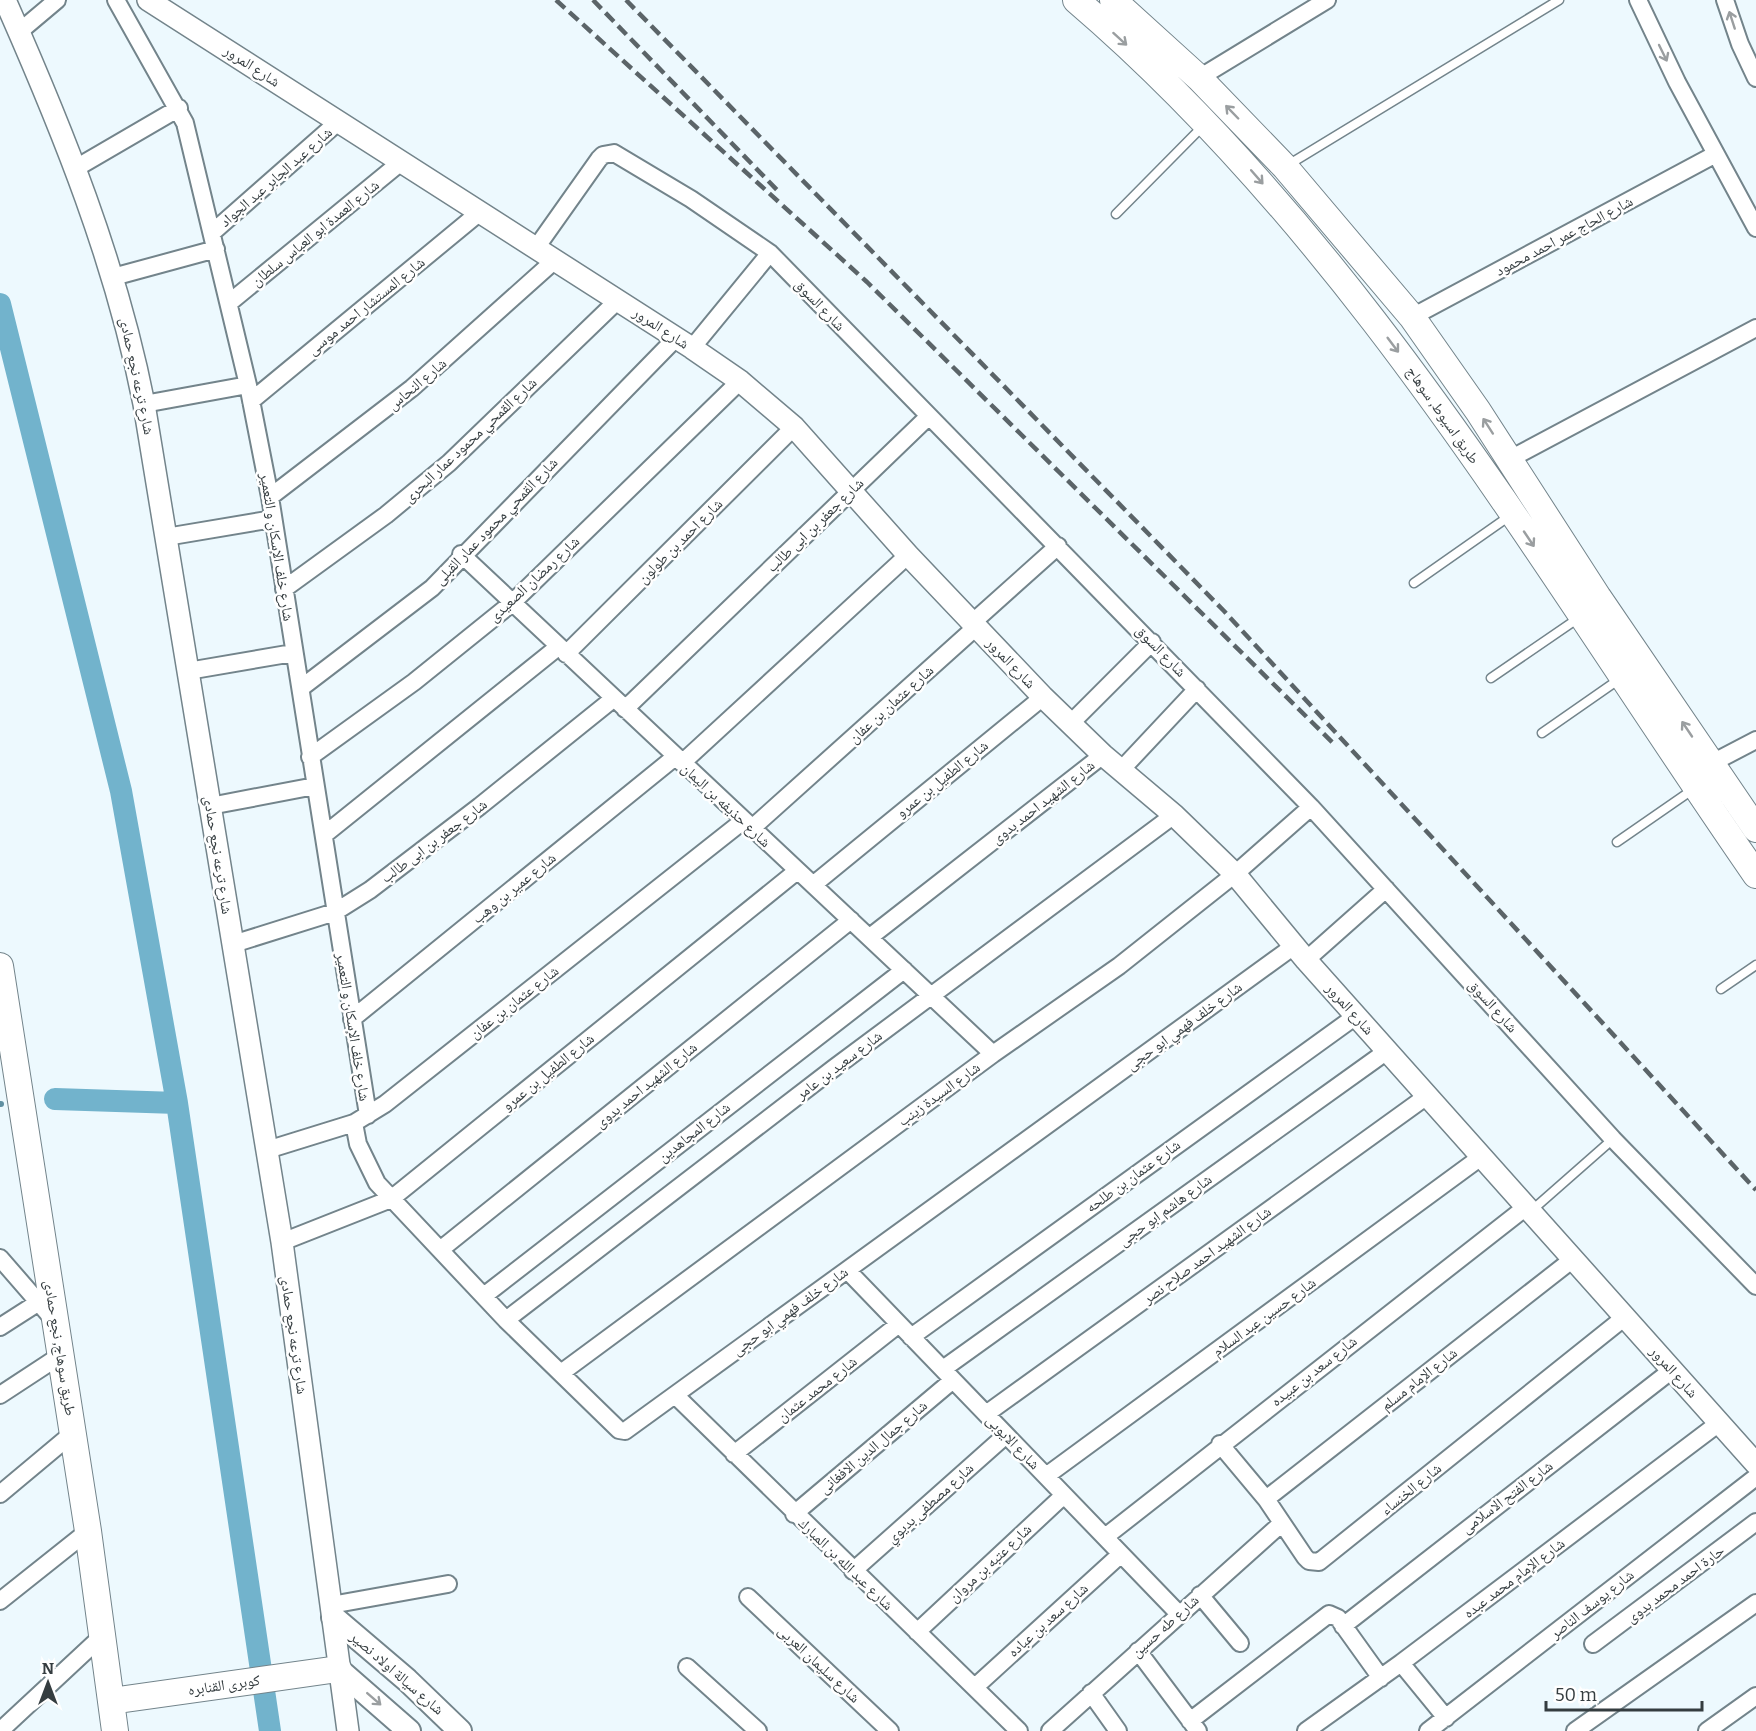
<svg xmlns="http://www.w3.org/2000/svg" width="1756" height="1731" font-family="Bitter,'Noto Naskh Arabic',serif">
<style>
.lines{fill:none;stroke-linecap:round;stroke-linejoin:round}
.stream{stroke:#6090a2;stroke-width:6}
.canal{stroke:#72b3cc;stroke-width:22}
.service-casing{stroke:#73848b;stroke-width:11}
.minor-casing{stroke:#73848b;stroke-width:20}
.tertiary-casing{stroke:#73848b;stroke-width:24}
.secondary-casing{stroke:#73848b;stroke-width:26}
.primary-casing{stroke:#73848b;stroke-width:28}
.service{stroke:#fff;stroke-width:8}
.minor{stroke:#fff;stroke-width:16}
.tertiary{stroke:#fff;stroke-width:21}
.secondary{stroke:#fff;stroke-width:22}
.primary{stroke:#fff;stroke-width:26}
.rail{stroke:#5b6468;stroke-width:4.5;stroke-dasharray:12 6;stroke-linecap:butt}
.oneway{stroke:#9a9ea0}
.labels{text-anchor:middle;dominant-baseline:central;stroke-width:5;stroke-linejoin:round;paint-order:stroke}
.street-label{font-size:15px;fill:#353d40;stroke:#fff}
</style>
<rect width="100%" height="100%" fill="#edf9fe"/>
<g class="lines">
<path class="stream" d="M 0,1104 L 1,1104"/>
<path class="canal" d="M 0,304 L 121,791 L 177,1103 L 270,1731
M 55,1099 L 177,1103"/>
<defs>
<path id="service" d="M 1288,165 L 1559,0
M 1116,214 L 1204,125
M 1414,583 L 1511,515
M 1491,678 L 1580,617
M 1542,733 L 1621,678
M 1617,842 L 1695,788
M 1721,989 L 1756,965
M 1530,1212 L 1613,1139"/>
<path id="minor" d="M 116,0 L 185,123 L 248,385 L 270,497 L 368,1115
M 1638,0 L 1677,82 L 1756,228
M 1725,0 L 1740,44 L 1756,78
M 19,32 L 57,0
M 1199,78 L 1327,0
M 76,168 L 179,108
M 213,232 L 338,122
M 536,248 L 599,159 L 603,155 L 614,153 L 691,199 L 770,253 L 1311,807 L 1613,1139 L 1756,1286
M 113,277 L 216,249
M 229,303 L 401,162
M 1412,317 L 1716,154
M 692,348 L 770,253
M 251,401 L 480,212
M 144,404 L 248,385
M 1510,459 L 1756,328
M 270,497 L 412,388 L 555,260
M 166,537 L 273,519
M 461,554 L 993,1054
M 284,589 L 386,515 L 449,463 L 618,300
M 972,623 L 1058,546
M 566,654 L 794,427
M 188,671 L 293,653
M 301,688 L 432,588 L 676,338
M 625,709 L 929,416
M 1070,724 L 1152,642
M 310,757 L 414,682 L 512,603 L 740,381
M 682,763 L 908,555
M 1710,764 L 1756,740
M 1121,770 L 1197,689
M 210,806 L 315,786
M 751,829 L 976,627
M 324,835 L 558,647
M 813,885 L 1043,697
M 870,937 L 1103,755
M 233,944 L 335,912 L 370,890 L 480,806 L 613,699
M 1306,960 L 1386,889
M 352,1019 L 675,757
M 354,1123 L 358,1144 L 377,1183 L 506,1320 L 619,1430 L 625,1431 L 1294,946
M 267,1150 L 354,1123 L 385,1104 L 743,821
M 282,1242 L 391,1199 L 797,871
M 440,1250 L 851,920
M 0,1258 L 53,1319
M 847,1270 L 1179,1614
M 485,1295 L 904,970
M 506,1320 L 834,1068 L 1174,815
M 0,1327 L 39,1302
M 911,1337 L 1356,1016
M 943,1369 L 1387,1051
M 561,1373 L 993,1054 L 1119,966 L 1235,874 L 1311,807
M 0,1395 L 61,1355
M 675,1395 L 1019,1731
M 986,1414 L 1427,1096
M 1220,1444 L 1266,1499 L 1305,1557 L 1309,1561 L 1319,1562 L 1625,1317
M 734,1454 L 899,1324
M 1046,1476 L 1481,1157
M 0,1494 L 73,1433
M 1266,1499 L 1573,1259
M 794,1514 L 953,1380
M 1105,1537 L 1526,1207
M 853,1571 L 1006,1435
M 1200,1595 L 1240,1643
M 748,1597 L 890,1731
M 0,1601 L 88,1531
M 331,1605 L 448,1584
M 1343,1626 L 1672,1370
M 917,1632 L 1064,1495
M 1593,1644 L 1756,1522
M 1138,1651 L 1198,1731
M 1401,1663 L 1446,1718
M 687,1667 L 758,1731
M 975,1687 L 1121,1554
M 1091,1693 L 1118,1731
M 1190,1721 L 1329,1614 L 1338,1618 L 1381,1678
M 0,1731 L 102,1636
M 1050,1731 L 1282,1523
M 1306,1731 L 1401,1663 L 1719,1423
M 1428,1731 L 1756,1477
M 1575,1731 L 1756,1603
M 1707,1731 L 1756,1696"/>
<path id="tertiary" d="M 5,0 C 63,131 116,262 144,404 L 282,1242 L 348,1731
M 148,0 L 692,348 L 740,381 L 794,427 L 908,555 L 1043,697 L 1103,755 L 1174,815 L 1235,874 L 1306,960 L 1756,1464"/>
<path id="secondary" d="M 333,1617 L 407,1680 L 460,1731
M 338,1669 L 409,1731"/>
<path id="primary" d="M 1076,0 C 1359,242 1546,572 1756,875
M 1113,0 L 1199,78 L 1285,167 L 1412,317 L 1478,411 L 1598,597 L 1756,829
M 0,966 L 88,1531 L 115,1731
M 111,1701 L 338,1669"/>
</defs>
<use href="#service" class="service-casing"/>
<use href="#minor" class="minor-casing"/>
<use href="#tertiary" class="tertiary-casing"/>
<use href="#secondary" class="secondary-casing"/>
<use href="#primary" class="primary-casing"/>
<use href="#service" class="service"/>
<use href="#minor" class="minor"/>
<use href="#tertiary" class="tertiary"/>
<use href="#secondary" class="secondary"/>
<use href="#primary" class="primary"/>
<path class="rail" d="M 556,0 L 867,282 L 1334,744
M 593,0 L 779,192
M 626,0 L 1224,611 L 1756,1190"/>
</g>
<defs><path id="oneway-shaft" d="M-6 0H5M1.5-3L5.5 0L1.5 3" fill="none" stroke-width="1.6" stroke-linecap="round" stroke-linejoin="round" transform="scale(1.5)"/></defs>
<g class="oneway">
<use href="#oneway-shaft" transform="translate(1732 20) rotate(-108)"/>
<use href="#oneway-shaft" transform="translate(1120 39) rotate(42)"/>
<use href="#oneway-shaft" transform="translate(1663 53) rotate(64)"/>
<use href="#oneway-shaft" transform="translate(1232 112) rotate(-134)"/>
<use href="#oneway-shaft" transform="translate(1257 177) rotate(49)"/>
<use href="#oneway-shaft" transform="translate(1393 345) rotate(53)"/>
<use href="#oneway-shaft" transform="translate(1488 426) rotate(-123)"/>
<use href="#oneway-shaft" transform="translate(1529 539) rotate(56)"/>
<use href="#oneway-shaft" transform="translate(1687 729) rotate(-124)"/>
<use href="#oneway-shaft" transform="translate(374 1699) rotate(41)"/>
</g>
<g class="labels">
<g class="street-label">
<text transform="translate(252 66) rotate(33)">شارع المرور</text>
<text transform="translate(276 177) rotate(-41)">شارع عبد الجابر عبد الجواد</text>
<text transform="translate(315 233) rotate(-39)">شارع العمدة ابو العباس سلطان</text>
<text transform="translate(1564 236) rotate(-28)">شارع الحاج عمر احمد محمود</text>
<text transform="translate(820 305) rotate(46)">شارع السوق</text>
<text transform="translate(366 306) rotate(-39)">شارع المستشار احمد موسى</text>
<text transform="translate(661 328) rotate(33)">شارع المرور</text>
<text transform="translate(137 376) rotate(78)">شارع ترعه نجع حمادى</text>
<text transform="translate(417 384) rotate(-40)">شارع النحاس</text>
<text transform="translate(1443 415) rotate(55)">طريق اسيوط, سوهاج</text>
<text transform="translate(470 440) rotate(-43)">شارع القمحي محمود عمار البحرى</text>
<text transform="translate(496 521) rotate(-46)">شارع القمحي محمود عمار القبلى</text>
<text transform="translate(815 525) rotate(-44)">شارع جعفر بن ابى طالب</text>
<text transform="translate(680 541) rotate(-45)">شارع احمد بن طولون</text>
<text transform="translate(277 547) rotate(81)">شارع خلف الإسكان و التعمير</text>
<text transform="translate(534 579) rotate(-43)">شارع رمضان الصعيدى</text>
<text transform="translate(1161 651) rotate(46)">شارع السوق</text>
<text transform="translate(1011 663) rotate(46)">شارع المرور</text>
<text transform="translate(891 704) rotate(-42)">شارع عثمان بن عفان</text>
<text transform="translate(942 779) rotate(-39)">شارع الطفيل بن عمرو</text>
<text transform="translate(1043 802) rotate(-38)">شارع الشهيد احمد بدوى</text>
<text transform="translate(726 805) rotate(43)">شارع حذيفه بن اليمان</text>
<text transform="translate(434 841) rotate(-37)">شارع جعفر بن ابى طالب</text>
<text transform="translate(218 855) rotate(81)">شارع ترعه نجع حمادى</text>
<text transform="translate(514 888) rotate(-39)">شارع عمير بن وهب</text>
<text transform="translate(514 1002) rotate(-38)">شارع عثمان بن عفان</text>
<text transform="translate(1493 1006) rotate(48)">شارع السوق</text>
<text transform="translate(1350 1009) rotate(48)">شارع المرور</text>
<text transform="translate(1184 1026) rotate(-36)">شارع خلف فهمي ابو حجى</text>
<text transform="translate(353 1027) rotate(81)">شارع خلف الإسكان و التعمير</text>
<text transform="translate(839 1065) rotate(-37)">شارع سعيد بن عامر</text>
<text transform="translate(548 1072) rotate(-39)">شارع الطفيل بن عمرو</text>
<text transform="translate(646 1085) rotate(-39)">شارع الشهيد احمد بدوى</text>
<text transform="translate(939 1094) rotate(-36)">شارع السيدة زينب</text>
<text transform="translate(694 1132) rotate(-38)">شارع المجاهدين</text>
<text transform="translate(1133 1176) rotate(-36)">شارع عثمان بن طلحه</text>
<text transform="translate(1165 1210) rotate(-36)">شارع هاشم ابو حجى</text>
<text transform="translate(1207 1255) rotate(-36)">شارع الشهيد احمد صلاح نصر</text>
<text transform="translate(790 1311) rotate(-36)">شارع خلف فهمي ابو حجى</text>
<text transform="translate(1264 1317) rotate(-36)">شارع حسين عبد السلام</text>
<text transform="translate(294 1335) rotate(82)">شارع ترعه نجع حمادى</text>
<text transform="translate(60 1348) rotate(81)">طريق سوهاج, نجع حمادى</text>
<text transform="translate(1314 1371) rotate(-38)">شارع سعد بن عبيده</text>
<text transform="translate(1674 1372) rotate(48)">شارع المرور</text>
<text transform="translate(1419 1379) rotate(-38)">شارع الإمام مسلم</text>
<text transform="translate(817 1389) rotate(-38)">شارع محمد عثمان</text>
<text transform="translate(1013 1442) rotate(46)">شارع الايوبى</text>
<text transform="translate(873 1447) rotate(-40)">شارع جمال الدين الافغانى</text>
<text transform="translate(1411 1489) rotate(-39)">شارع الخنساء</text>
<text transform="translate(1507 1497) rotate(-37)">شارع الفتح الاسلامى</text>
<text transform="translate(930 1503) rotate(-42)">شارع مصطفى بديوي</text>
<text transform="translate(990 1563) rotate(-43)">شارع عتبه بن مروان</text>
<text transform="translate(846 1564) rotate(44)">شارع عبد الله بن المبارك</text>
<text transform="translate(1514 1578) rotate(-37)">شارع الإمام محمد عبده</text>
<text transform="translate(1675 1584) rotate(-37)">حارة احمد محمد بدوى</text>
<text transform="translate(1592 1604) rotate(-38)">شارع يوسف الناصر</text>
<text transform="translate(1048 1620) rotate(-42)">شارع سعد بن عباده</text>
<text transform="translate(1165 1626) rotate(-42)">شارع طه حسين</text>
<text transform="translate(819 1664) rotate(43)">شارع سليمان العربى</text>
<text transform="translate(397 1673) rotate(41)">شارع سيالة اولاد نصير</text>
<text transform="translate(224 1685) rotate(-8)">كوبرى القنابره</text>
</g>
</g>
<g transform="translate(48 1683)" stroke="#ffffff" stroke-width="4.5" paint-order="stroke">
<path d="M0-4.5L10 22L0 15L-10 22Z" fill="#353d40"/>
<text y="-9" font-size="16" font-weight="bold" text-anchor="middle" fill="#353d40">N</text>
</g>
<path d="M1546 1701v9h156v-9" fill="none" stroke="#353d40" stroke-width="3"/>
<text x="1555" y="1701" font-size="18" fill="#353d40" stroke="#ffffff" stroke-width="4.5" paint-order="stroke">50 m</text>
</svg>
